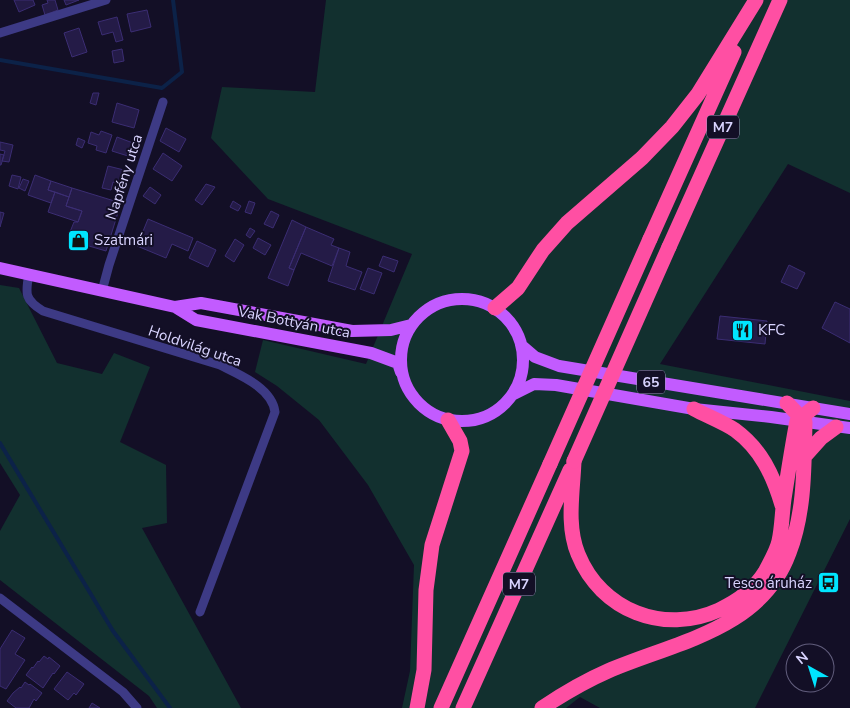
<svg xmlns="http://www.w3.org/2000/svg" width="850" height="708" font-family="'Nunito Sans',sans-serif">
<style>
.green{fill:#12302f}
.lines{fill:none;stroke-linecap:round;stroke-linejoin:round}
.stream{stroke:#0c2248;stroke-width:4}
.building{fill:#241b47;stroke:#3b2d73}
.minor{stroke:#3d3a85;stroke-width:9}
.primary{stroke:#c25bff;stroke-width:12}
.motorway{stroke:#ff4fa3;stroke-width:15}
.motorway-bridge{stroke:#ff4fa3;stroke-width:15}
.labels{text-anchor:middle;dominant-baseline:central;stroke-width:4;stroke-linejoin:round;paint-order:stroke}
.shield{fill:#130f26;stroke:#9e99be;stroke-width:1}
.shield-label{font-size:14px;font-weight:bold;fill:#d9d4ff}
.street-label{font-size:15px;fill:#d9d4ff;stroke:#130f26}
.poi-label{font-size:15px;fill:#d9d4ff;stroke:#130f26;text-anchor:start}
</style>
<rect width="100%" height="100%" fill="#130f26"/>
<path class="green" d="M 326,0 L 850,0 L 850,193 L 788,164 L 660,364 L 850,401 L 850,519 L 755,708 L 600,708 L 580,697 L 566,708 L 402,708 L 410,671 L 414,565 L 368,485 L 319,420 L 277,386 L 255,372 L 263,340 L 366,364 L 412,254 L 268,199 L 211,138 L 222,87 L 315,92 Z
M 0,285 L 19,288 L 57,363 L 102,374 L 114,353 L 150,367 L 120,442 L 166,465 L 167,523 L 142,528 L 241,708 L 157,708 L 149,696 L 0,580 L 0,531 L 20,495 L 0,463 Z"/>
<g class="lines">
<path class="stream" d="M 0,60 L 162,88 L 182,72 L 173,0
M 0,443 L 113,631 L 170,708"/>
</g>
<path class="building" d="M 14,0 L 33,0 L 35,5 L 19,12 Z
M 47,0 L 55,0 L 58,10 L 45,15 L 42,5 L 48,3 Z
M 64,0 L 79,0 L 66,5 Z
M 147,10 L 151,27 L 131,32 L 127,14 Z
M 117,17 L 123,40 L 116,42 L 113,32 L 102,35 L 98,22 Z
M 79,28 L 87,52 L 72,57 L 64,33 Z
M 122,49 L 124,61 L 114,63 L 112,51 Z
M 93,93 L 99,93 L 96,105 L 90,103 Z
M 117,103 L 139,110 L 134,128 L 112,122 Z
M 166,128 L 186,139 L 179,152 L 160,141 Z
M 101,131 L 112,135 L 106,153 L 96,150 L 97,146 L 88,143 L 91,132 L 99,135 Z
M 117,137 L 133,143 L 128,156 L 112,151 Z
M 78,138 L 85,141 L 82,148 L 76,145 Z
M 0,142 L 13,145 L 9,162 L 2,161 L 5,151 L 0,150 Z
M 163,153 L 182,166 L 172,181 L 153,169 Z
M 0,154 L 4,155 L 1,165 L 0,165 Z
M 108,166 L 124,170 L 120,184 L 113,182 L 111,190 L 102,188 Z
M 12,175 L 21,177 L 18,189 L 9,186 Z
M 35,175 L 51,181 L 48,190 L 55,192 L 51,203 L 28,195 Z
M 23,179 L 29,181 L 25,191 L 19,188 Z
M 51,181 L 72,188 L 69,197 L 48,190 Z
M 206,184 L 215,187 L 202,205 L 195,200 Z
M 150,187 L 161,195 L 155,204 L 143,196 Z
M 72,188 L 121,203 L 106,251 L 89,246 L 89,238 L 70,232 L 74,222 L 78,222 L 82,211 L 66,206 Z
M 55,192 L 69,197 L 66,206 L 82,211 L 78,222 L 48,212 Z
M 233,201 L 241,206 L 238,211 L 230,207 Z
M 249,201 L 255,203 L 251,214 L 245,212 Z
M 271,211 L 279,215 L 273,228 L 264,224 Z
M 0,212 L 4,213 L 0,227 Z
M 148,219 L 193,238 L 188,251 L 172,244 L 166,258 L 137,246 Z
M 292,220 L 306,227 L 289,268 L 294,270 L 288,286 L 268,278 Z
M 306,227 L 334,239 L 331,245 L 339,248 L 332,266 L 301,253 L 294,270 L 289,268 Z
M 250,228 L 255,231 L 250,238 L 246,235 Z
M 258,238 L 271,245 L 265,255 L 253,248 Z
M 235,239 L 244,245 L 234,262 L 225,256 Z
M 197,241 L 216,250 L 208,267 L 189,258 Z
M 339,248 L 350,252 L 346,266 L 362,272 L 355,290 L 328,281 Z
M 383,256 L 398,261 L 394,272 L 379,266 Z
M 789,265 L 805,273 L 797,289 L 781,282 Z
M 368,268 L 382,273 L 374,294 L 360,289 Z
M 835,302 L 850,309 L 850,343 L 822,328 Z
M 720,316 L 767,321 L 765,344 L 717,339 Z
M 12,630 L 25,638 L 15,654 L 25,660 L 6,689 L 0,686 L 0,649 Z
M 44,656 L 48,659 L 49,657 L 60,666 L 54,674 L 53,673 L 43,688 L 26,675 L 32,667 L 33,668 L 38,661 L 39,662 Z
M 67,672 L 84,684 L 76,695 L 74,693 L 68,700 L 54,689 Z
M 25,682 L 29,685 L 30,684 L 42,693 L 36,701 L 34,699 L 29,708 L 16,708 L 7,701 L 13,693 L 20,687 L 21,688 Z
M 92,703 L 100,708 L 89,708 Z"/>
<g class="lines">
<path class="minor" d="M 0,33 L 106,0
M 29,274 C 25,294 25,300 43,311 L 220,365 C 240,375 272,388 275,412 L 200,612
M 102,291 L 109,265 L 163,102
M 0,598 L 123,692 L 137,708"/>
<path class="primary" d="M 0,268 L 175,307 L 201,303 L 352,331 L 391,330 L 411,325
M401 360a61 61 0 1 1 122 0a61 61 0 1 1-122 0Z
M 175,307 L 196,320 L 371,353 L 398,363 L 401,372
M 521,345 L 535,357 L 559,366 L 850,414
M 512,395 L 534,384 L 556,385 L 694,409 L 771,417 L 850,428"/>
<path class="motorway" d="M 650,239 L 734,52
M 669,247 L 780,0
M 495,308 L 518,288 L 543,250 L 567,223 L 642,158 L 672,127 L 698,94 L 756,0
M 694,409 C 707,416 723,422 735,430 C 761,449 773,475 782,505
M 804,457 L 821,438 L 836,427
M 574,461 C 573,491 566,525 578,554 C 601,611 664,635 719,610 C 738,601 754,590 765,572 C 770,562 777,551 779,541 C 782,528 782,513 784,499 C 788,473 792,447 797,421 L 813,408
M 417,708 L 424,670 L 426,590 L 432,545 L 462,451 L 460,441 L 448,420
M 441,708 L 550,464
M 463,708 L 570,470
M 542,708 C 563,694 585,681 608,671 C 675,642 761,630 789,553 C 805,512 804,466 805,422 L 787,403"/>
<path class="motorway-bridge" d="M 574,461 L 669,247
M 550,464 L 650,239"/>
</g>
<defs>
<symbol id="shop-square" viewBox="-11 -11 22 22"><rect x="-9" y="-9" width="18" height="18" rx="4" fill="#00e5ff" stroke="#130f26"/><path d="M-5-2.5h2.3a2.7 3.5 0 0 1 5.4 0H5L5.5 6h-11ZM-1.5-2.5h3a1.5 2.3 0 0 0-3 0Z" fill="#111"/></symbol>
<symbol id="restaurant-square" viewBox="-11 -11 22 22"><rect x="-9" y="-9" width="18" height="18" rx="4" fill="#00e5ff" stroke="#130f26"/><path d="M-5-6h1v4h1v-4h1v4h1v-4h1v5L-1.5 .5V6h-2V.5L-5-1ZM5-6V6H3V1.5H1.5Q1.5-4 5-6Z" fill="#111"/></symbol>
<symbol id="bus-square" viewBox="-11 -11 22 22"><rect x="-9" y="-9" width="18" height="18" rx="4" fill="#00e5ff" stroke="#130f26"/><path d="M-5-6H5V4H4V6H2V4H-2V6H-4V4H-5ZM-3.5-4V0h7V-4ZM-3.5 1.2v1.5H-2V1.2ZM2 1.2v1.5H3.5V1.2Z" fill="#111"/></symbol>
</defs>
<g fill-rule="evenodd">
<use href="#shop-square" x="66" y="228" width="25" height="25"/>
<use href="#restaurant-square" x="730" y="318" width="25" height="25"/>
<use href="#bus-square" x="816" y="570" width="25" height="25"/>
</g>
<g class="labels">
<g class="shield">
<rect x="707" y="115.5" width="32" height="23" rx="4"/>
<rect x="637" y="370.5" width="28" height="23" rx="4"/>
<rect x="503" y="572.5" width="32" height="23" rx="4"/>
</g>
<g class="shield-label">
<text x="723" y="127">M7</text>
<text x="651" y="382">65</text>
<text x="519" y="584">M7</text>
</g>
<g class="street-label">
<text transform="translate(124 177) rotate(-72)">Napfény utca</text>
<text transform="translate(294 322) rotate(11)">Vak Bottyán utca</text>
<text transform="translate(195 346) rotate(19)">Holdvilág utca</text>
</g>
<g class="poi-label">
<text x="94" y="240">Szatmári</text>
<text x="758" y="330">KFC</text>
<text x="812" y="583" text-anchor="end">Tesco áruház</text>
</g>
</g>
<g transform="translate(810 668) rotate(321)"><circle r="24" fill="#130f26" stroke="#625e7d"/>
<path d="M0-4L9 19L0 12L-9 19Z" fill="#00e5ff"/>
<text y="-8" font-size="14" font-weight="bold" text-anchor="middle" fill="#d9d4ff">N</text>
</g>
</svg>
